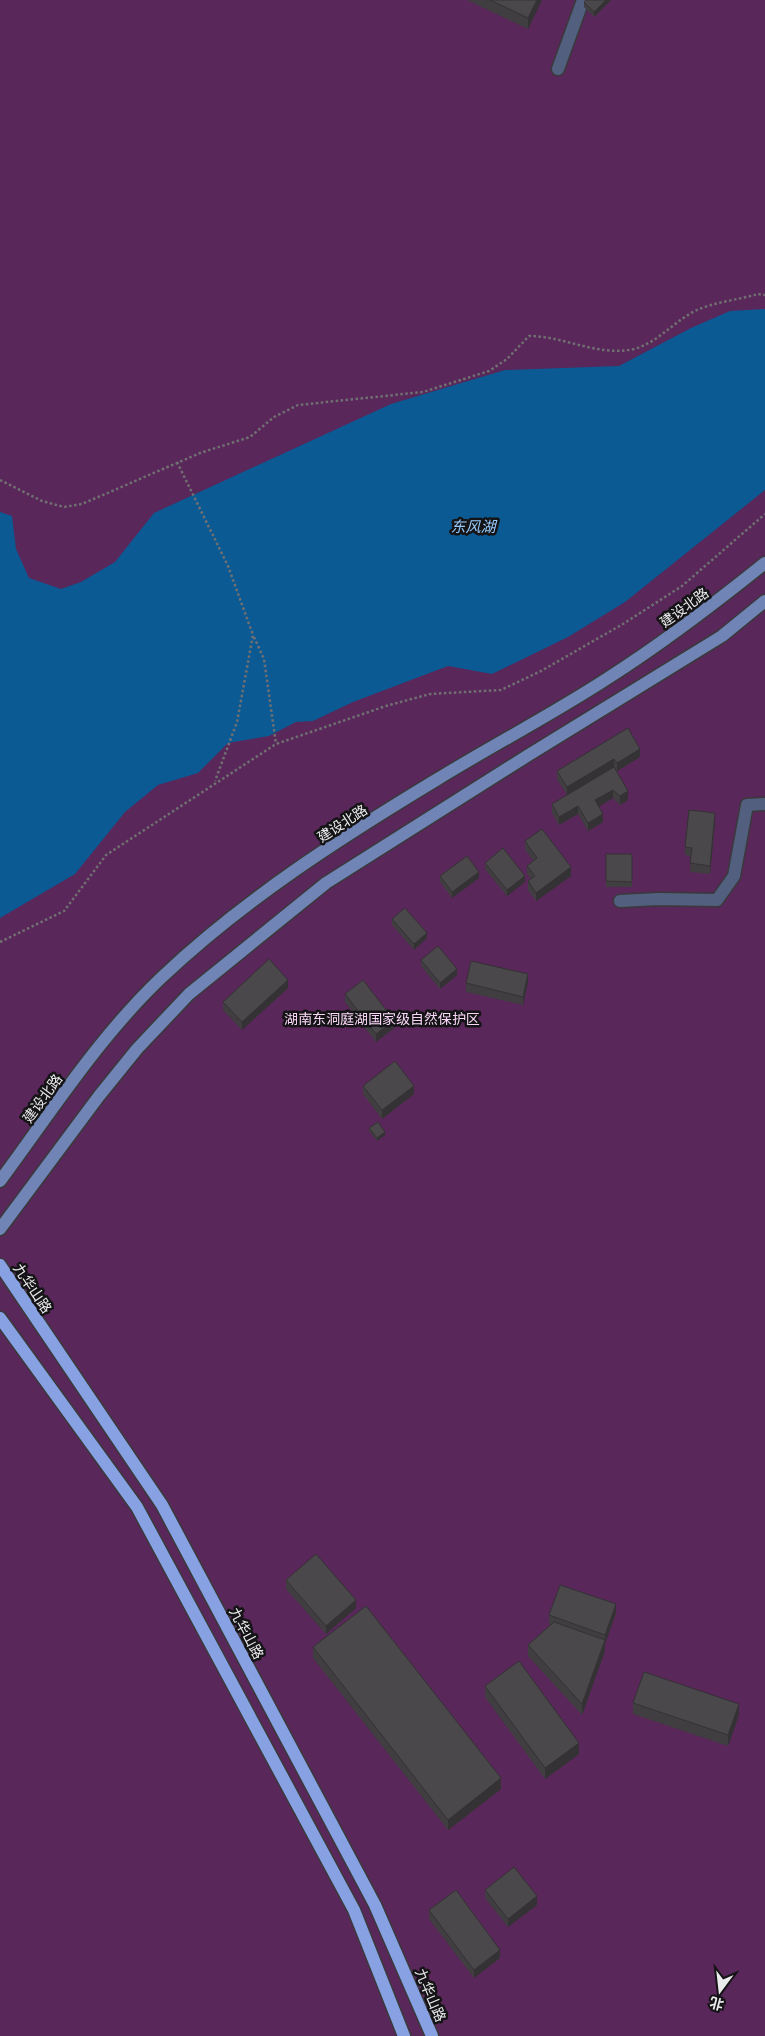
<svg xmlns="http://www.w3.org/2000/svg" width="765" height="2036" font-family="Inter,'Noto Sans SC',sans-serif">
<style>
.green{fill:#592759}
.water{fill:#0b5a94}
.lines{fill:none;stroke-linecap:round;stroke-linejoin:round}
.minor-casing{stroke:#3a3a3d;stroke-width:15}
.secondary-casing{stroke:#3a3a3d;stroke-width:15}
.primary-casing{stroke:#3a3a3d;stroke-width:15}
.path{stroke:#707072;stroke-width:2.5;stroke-dasharray:2.5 2.5;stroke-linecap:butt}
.minor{stroke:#525f7e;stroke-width:12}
.secondary{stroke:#7184b6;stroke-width:12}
.primary{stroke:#88a1e2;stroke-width:12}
.wall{fill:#403e40}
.shaded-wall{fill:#343234}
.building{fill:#4a484b;stroke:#343234}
.labels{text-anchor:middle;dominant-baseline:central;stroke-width:5;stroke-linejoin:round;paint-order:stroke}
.street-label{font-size:14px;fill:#ececee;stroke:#141416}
.park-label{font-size:14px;fill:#fad7f8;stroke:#141416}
.water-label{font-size:15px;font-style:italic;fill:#97cafc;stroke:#141416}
</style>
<rect width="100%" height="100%" fill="#1d1d20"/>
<path class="green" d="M 0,0 L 765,0 L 765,2036 L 0,2036 Z"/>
<path class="water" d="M 765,309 L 765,490 L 625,602 L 568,637 L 492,674 L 448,666 L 353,702 L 313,721 L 296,722 L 269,736 L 228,743 L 198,773 L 158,785 L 125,812 L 75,874 L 0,918 L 0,512 L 12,516 L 16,549 L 29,578 L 61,589 L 81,582 L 115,562 L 154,513 L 391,404 L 505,370 L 619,366 L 691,328 L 730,311 Z"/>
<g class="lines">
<defs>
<path id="minor" d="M 558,69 L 583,0
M 620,901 L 658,899 L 717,900 L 734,876 L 747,805 L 765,804"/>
<path id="secondary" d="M 0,1181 C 51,1112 99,1037 161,978 C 243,900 340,838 436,780 C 493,745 553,714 608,678 C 663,643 714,604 765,563
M 0,1229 L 99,1096 L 137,1049 L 189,994 L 326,883 L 527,756 L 722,636 L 765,601"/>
<path id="primary" d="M 0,1265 L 162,1505 L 375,1905 L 432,2036
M 0,1318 L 137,1507 L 354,1910 L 404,2036"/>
</defs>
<use href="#minor" class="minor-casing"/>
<use href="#secondary" class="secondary-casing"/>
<use href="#primary" class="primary-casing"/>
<path class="path" d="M 177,462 L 228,566 L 253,635 L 237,722 L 215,781
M 0,480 L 42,501 L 64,507 L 82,504 L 200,453 L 250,437 L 274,417 L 298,405 L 423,392 L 489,371 L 507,359 L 529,336 C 564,336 598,357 634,349 C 659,342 673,322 695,311 C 713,302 738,300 758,294 L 765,295
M 254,637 L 264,659 L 276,744
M 0,942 L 64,911 L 106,855 L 276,744 L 386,706 L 430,694 L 501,690 L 541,671 L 623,624 L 682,586 L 765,514"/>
<use href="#minor" class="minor"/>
<use href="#secondary" class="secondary"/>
<use href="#primary" class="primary"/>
</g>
<path class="wall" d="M 467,0 L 542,0 L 528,29 Z
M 611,0 L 594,17 L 584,7 L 584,2 Z
M 628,728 L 640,757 L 617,771 L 615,768 L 628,800 L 620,805 L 613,798 L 599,806 L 603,822 L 588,831 L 578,814 L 559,825 L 552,813 L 552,804 L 567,795 L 557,779 L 557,771 Z
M 715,822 L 710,874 L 690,872 L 691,856 L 685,855 L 685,847 Z
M 525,841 L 571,876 L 536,901 L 528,890 L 528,881 L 531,879 L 527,874 L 527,866 L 533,861 L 525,849 Z
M 606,854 L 632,854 L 632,887 L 606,887 Z
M 485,863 L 525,882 L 507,896 L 485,869 Z
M 440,876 L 479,878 L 452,898 L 440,882 Z
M 392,919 L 427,938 L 414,950 L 392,925 Z
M 421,960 L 457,975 L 440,989 L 421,966 Z
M 528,982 L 523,1005 L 466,992 L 466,983 Z
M 288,988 L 242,1030 L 223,1010 L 223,1002 Z
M 345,994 L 394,1028 L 376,1042 L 345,1002 Z
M 363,1086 L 414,1094 L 382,1119 L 363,1094 Z
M 369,1128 L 385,1135 L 377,1141 L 369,1131 Z
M 286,1580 L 356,1608 L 326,1634 L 286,1589 Z
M 616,1613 L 605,1643 L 605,1651 L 582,1715 L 528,1656 L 528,1645 L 551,1624 L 549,1624 L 549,1615 Z
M 313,1647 L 501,1789 L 448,1830 L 313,1658 Z
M 485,1686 L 579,1754 L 545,1779 L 485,1697 Z
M 633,1703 L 739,1715 L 728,1746 L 633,1714 Z
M 485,1890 L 537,1905 L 508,1927 L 485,1898 Z
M 429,1910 L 500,1958 L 474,1978 L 429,1919 Z"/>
<path class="shaded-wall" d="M 537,0 L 542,0 L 528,29 L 528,18 Z
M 606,0 L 611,0 L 594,17 L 594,12 Z
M 640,749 L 640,757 L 617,771 L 617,763 Z
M 614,759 L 614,767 L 567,796 L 567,787 Z
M 613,790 L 613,798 L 595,809 L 595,800 Z
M 628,791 L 628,800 L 620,805 L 620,796 Z
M 578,806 L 578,814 L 559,825 L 559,817 Z
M 715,813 L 715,822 L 710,874 L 710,866 Z
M 603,814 L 603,822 L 588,831 L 588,823 Z
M 571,867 L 571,876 L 536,901 L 536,893 Z
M 479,872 L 479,878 L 452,898 L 452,892 Z
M 525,876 L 525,882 L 507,896 L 507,890 Z
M 427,933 L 427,938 L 414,950 L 414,944 Z
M 457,969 L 457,975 L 440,989 L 440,983 Z
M 528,974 L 528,982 L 523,1005 L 523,997 Z
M 288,980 L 288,988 L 242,1030 L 242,1022 Z
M 394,1020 L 394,1028 L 376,1042 L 376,1034 Z
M 414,1086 L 414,1094 L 382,1119 L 382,1110 Z
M 385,1132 L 385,1135 L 377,1141 L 377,1138 Z
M 356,1600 L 356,1608 L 326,1634 L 326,1626 Z
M 616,1604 L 616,1613 L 605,1644 L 605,1635 Z
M 605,1640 L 605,1651 L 582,1715 L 582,1704 Z
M 739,1704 L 739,1715 L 728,1746 L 728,1735 Z
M 579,1743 L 579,1754 L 545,1779 L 545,1768 Z
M 501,1778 L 501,1789 L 448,1830 L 448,1820 Z
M 537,1896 L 537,1905 L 508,1927 L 508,1919 Z
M 500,1950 L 500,1958 L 474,1978 L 474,1970 Z"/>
<path class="building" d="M 490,0 L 537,0 L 528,18 Z
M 586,0 L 606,0 L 594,12 L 584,2 Z
M 628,728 L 640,749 L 617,763 L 614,759 L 567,787 L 557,771 Z
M 614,767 L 628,791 L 620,796 L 613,790 L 595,800 L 603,814 L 588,823 L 578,806 L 559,817 L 552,804 Z
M 689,810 L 715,813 L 710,866 L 690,863 L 692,848 L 685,847 Z
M 542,829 L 571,867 L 536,893 L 528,881 L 535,876 L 527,866 L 537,858 L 525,841 Z
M 503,848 L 525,876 L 507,890 L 485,863 Z
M 606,854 L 632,854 L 632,882 L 606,881 Z
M 467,856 L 479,872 L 452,892 L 440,876 Z
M 405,908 L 427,933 L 414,944 L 392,919 Z
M 438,946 L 457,969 L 440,983 L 421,960 Z
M 269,959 L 288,980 L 242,1022 L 223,1002 Z
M 471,961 L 528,974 L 523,997 L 466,983 Z
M 363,980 L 394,1020 L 376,1034 L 345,994 Z
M 395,1061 L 414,1086 L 382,1110 L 363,1086 Z
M 378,1122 L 385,1132 L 377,1138 L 369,1128 Z
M 316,1554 L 356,1600 L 326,1626 L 286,1580 Z
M 560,1585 L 616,1604 L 605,1635 L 549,1615 Z
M 366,1606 L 501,1778 L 448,1820 L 313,1647 Z
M 554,1622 L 605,1640 L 582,1704 L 528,1645 Z
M 519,1661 L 579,1743 L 545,1768 L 485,1686 Z
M 644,1672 L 739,1704 L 728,1735 L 633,1703 Z
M 514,1867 L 537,1896 L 508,1919 L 485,1890 Z
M 456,1890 L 500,1950 L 474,1970 L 429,1910 Z"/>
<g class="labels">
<g class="street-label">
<text transform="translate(684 607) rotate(-36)">建设北路</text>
<text transform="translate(342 823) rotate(-33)">建设北路</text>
<text transform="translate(42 1098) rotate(-54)">建设北路</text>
<text transform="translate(33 1288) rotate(56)">九华山路</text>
<text transform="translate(247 1633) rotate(62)">九华山路</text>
<text transform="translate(431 1995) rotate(67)">九华山路</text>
</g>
<g class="park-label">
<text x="382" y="1018">湖南东洞庭湖国家级自然保护区</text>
</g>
<g class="water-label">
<text x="473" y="526">东风湖</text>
</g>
</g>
<g transform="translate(720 1991) rotate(195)" stroke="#141416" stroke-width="4" paint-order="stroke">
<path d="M0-4L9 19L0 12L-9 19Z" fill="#ececee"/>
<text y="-8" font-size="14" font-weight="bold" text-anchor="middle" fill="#ececee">北</text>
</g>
</svg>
